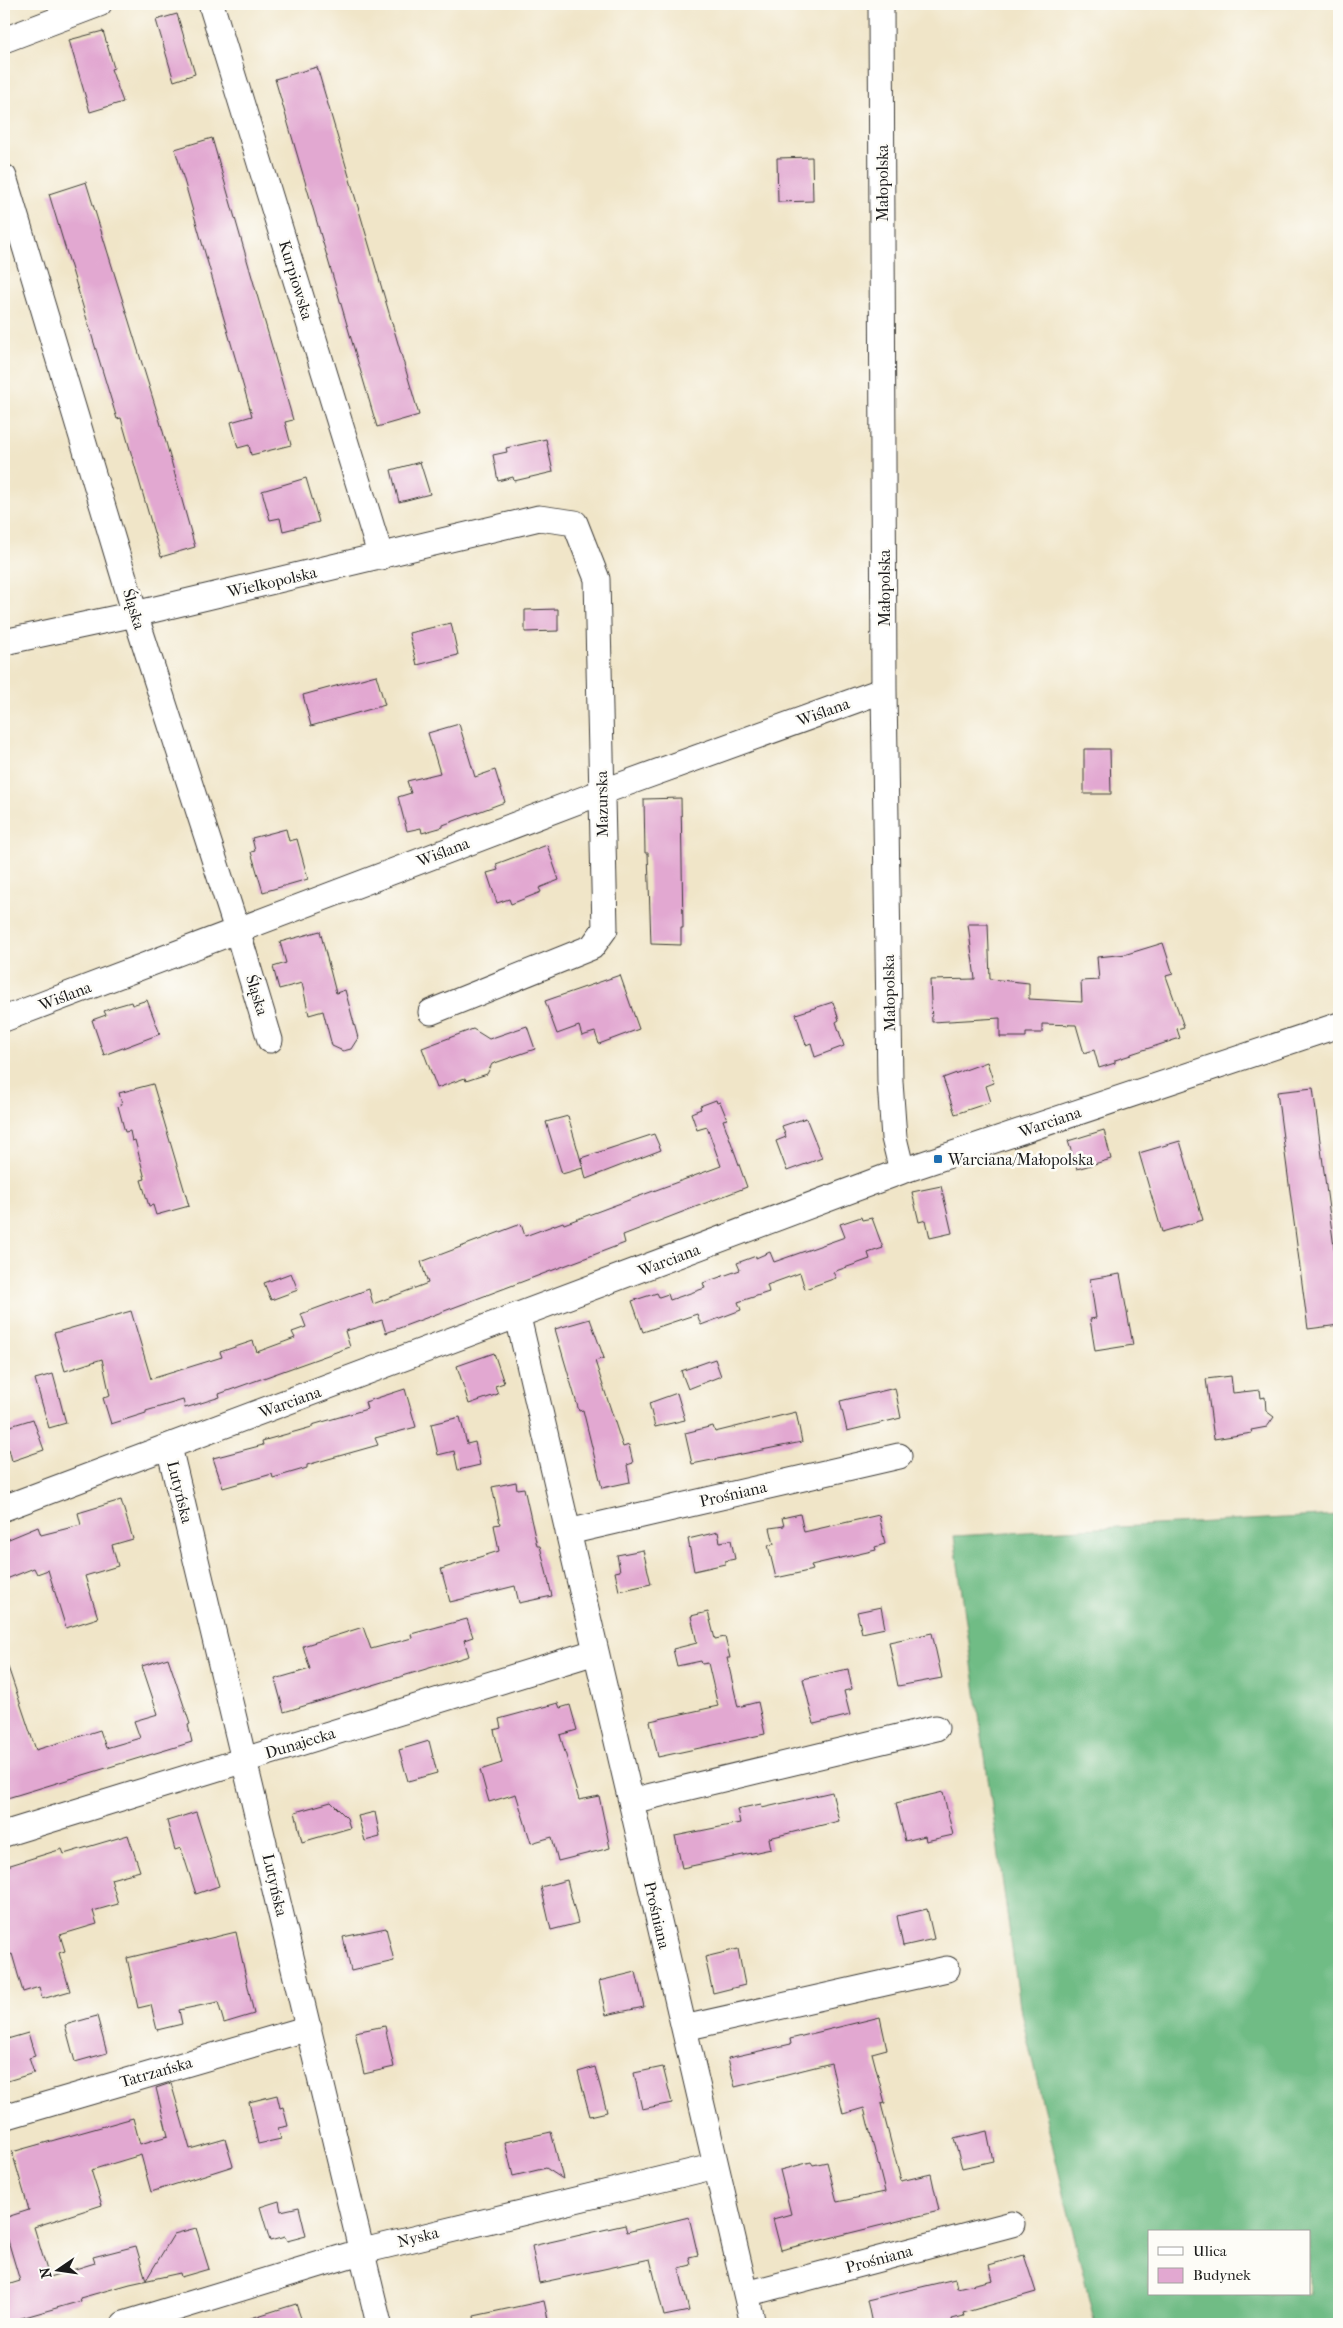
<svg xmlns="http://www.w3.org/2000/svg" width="1343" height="2328" font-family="'IM FELL French Canon',serif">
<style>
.forest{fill:#70bc85;stroke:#466c50;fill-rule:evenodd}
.building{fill:#e2a8d1}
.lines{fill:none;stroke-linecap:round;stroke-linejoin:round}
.minor-casing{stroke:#3c3a36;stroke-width:27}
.minor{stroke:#fff;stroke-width:25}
.poi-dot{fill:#1f6fb2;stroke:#fdfcf7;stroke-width:2}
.labels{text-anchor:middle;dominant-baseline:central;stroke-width:5;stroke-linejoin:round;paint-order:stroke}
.street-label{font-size:16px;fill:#1c1c1c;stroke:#fdfcf7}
.poi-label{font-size:16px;fill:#1c1c1c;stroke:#fdfcf7;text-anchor:start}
</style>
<rect width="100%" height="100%" fill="#fdfcf7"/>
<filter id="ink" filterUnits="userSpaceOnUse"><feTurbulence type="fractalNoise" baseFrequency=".02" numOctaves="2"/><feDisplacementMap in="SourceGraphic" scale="10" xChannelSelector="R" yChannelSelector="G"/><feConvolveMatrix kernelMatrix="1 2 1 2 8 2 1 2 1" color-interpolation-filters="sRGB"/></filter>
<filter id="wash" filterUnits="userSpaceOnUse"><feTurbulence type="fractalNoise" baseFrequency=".0096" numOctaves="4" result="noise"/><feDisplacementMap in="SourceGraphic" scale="20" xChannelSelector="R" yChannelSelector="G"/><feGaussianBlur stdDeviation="1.12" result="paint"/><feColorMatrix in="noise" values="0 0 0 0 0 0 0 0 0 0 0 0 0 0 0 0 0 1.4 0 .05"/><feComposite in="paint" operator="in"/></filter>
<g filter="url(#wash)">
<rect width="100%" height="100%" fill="#f0e5c8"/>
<path class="forest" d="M 1339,1515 L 1339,2324 L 1095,2324 L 1021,2013 L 954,1536 ZM 1149,2232 L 1309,2232 L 1309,2294 L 1149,2294 Z"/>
<g id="blocks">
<path class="building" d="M 177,14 L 195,74 L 174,81 L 156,20 Z
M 103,31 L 114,68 L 111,69 L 123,102 L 90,112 L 69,40 Z
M 317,67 L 419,415 L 377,427 L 275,79 Z
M 212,138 L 293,420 L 285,422 L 291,445 L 251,455 L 249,445 L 238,448 L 231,422 L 252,416 L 175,149 Z
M 812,157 L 813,201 L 778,202 L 777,158 Z
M 86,182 L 162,428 L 195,547 L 161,557 L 121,418 L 117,419 L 49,194 Z
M 546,439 L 553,472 L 514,481 L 513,477 L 498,481 L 493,455 L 507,452 L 506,448 Z
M 420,462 L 430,494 L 399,502 L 391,470 Z
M 306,478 L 319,522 L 283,531 L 280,518 L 270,520 L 262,491 Z
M 558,609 L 558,631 L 525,632 L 525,610 Z
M 451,623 L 458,655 L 417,665 L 409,633 Z
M 376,675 L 385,705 L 311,726 L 303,695 Z
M 459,724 L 475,777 L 495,770 L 505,802 L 443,825 L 443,827 L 422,833 L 421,828 L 407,831 L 398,797 L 411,793 L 407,781 L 440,773 L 428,733 Z
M 1084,749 L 1110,749 L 1111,794 L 1084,794 Z
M 681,798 L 683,928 L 681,928 L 681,945 L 651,944 L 648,853 L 645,853 L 644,799 Z
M 286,829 L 289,841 L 297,839 L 308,879 L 263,892 L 251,852 L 255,851 L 252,838 Z
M 547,845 L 559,880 L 539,888 L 541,892 L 511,904 L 509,899 L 497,903 L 487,873 L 498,870 L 496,864 Z
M 968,924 L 988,924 L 990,979 L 1029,983 L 1029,999 L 1082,1002 L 1081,981 L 1099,980 L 1097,957 L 1127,954 L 1163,943 L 1173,974 L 1166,976 L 1184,1027 L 1177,1029 L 1180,1038 L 1131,1054 L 1131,1055 L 1115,1060 L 1115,1063 L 1099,1068 L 1094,1050 L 1084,1053 L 1076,1025 L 1042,1024 L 1042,1033 L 1026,1033 L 1026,1037 L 1000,1037 L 1000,1018 L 932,1022 L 930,980 L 975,979 Z
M 320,931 L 336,993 L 345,990 L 358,1038 L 351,1049 L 343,1051 L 332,1046 L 323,1011 L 309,1015 L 302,983 L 279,989 L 273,967 L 286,963 L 280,942 Z
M 620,975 L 639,1029 L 599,1044 L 595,1032 L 582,1036 L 579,1026 L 557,1034 L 545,1001 Z
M 147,1000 L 160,1034 L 104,1055 L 92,1020 L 106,1015 L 104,1011 L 117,1006 L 131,1002 L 132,1005 Z
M 833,1002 L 839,1020 L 836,1022 L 844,1046 L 815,1057 L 811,1043 L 806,1045 L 796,1014 Z
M 527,1026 L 535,1049 L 492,1064 L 487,1074 L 466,1081 L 465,1078 L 437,1088 L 422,1048 L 473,1029 L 489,1039 Z
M 987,1062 L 994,1083 L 986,1086 L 991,1102 L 955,1114 L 943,1078 Z
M 153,1084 L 189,1206 L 156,1215 L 153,1205 L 149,1206 L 141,1180 L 145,1179 L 135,1140 L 132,1141 L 130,1131 L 125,1132 L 118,1106 L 122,1104 L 119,1093 Z
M 1313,1088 L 1339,1285 L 1339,1325 L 1308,1329 L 1277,1092 Z
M 716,1100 L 717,1103 L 720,1102 L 727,1119 L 723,1120 L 747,1187 L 623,1235 L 625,1243 L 386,1333 L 382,1320 L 345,1331 L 350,1347 L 219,1394 L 220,1397 L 185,1408 L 183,1400 L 146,1411 L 146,1413 L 111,1424 L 103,1398 L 110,1396 L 102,1359 L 65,1371 L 54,1333 L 131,1311 L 151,1379 L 222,1357 L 220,1352 L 253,1341 L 257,1352 L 295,1338 L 292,1332 L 306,1327 L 301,1314 L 369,1289 L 373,1304 L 428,1283 L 421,1262 L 521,1224 L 525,1236 L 563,1222 L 564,1224 L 721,1166 L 707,1127 L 697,1130 L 691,1113 L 701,1109 L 700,1106 Z
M 568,1116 L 583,1168 L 562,1174 L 546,1122 Z
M 806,1118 L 822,1158 L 787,1171 L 776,1141 L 786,1137 L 782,1126 Z
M 1104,1130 L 1111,1159 L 1077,1169 L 1068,1141 Z
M 654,1134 L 661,1150 L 586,1179 L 581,1158 Z
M 1180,1141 L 1203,1220 L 1162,1232 L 1139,1153 Z
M 941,1186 L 952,1233 L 930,1238 L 926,1220 L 919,1222 L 912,1192 Z
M 861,1217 L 862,1220 L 872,1218 L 883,1248 L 868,1253 L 870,1259 L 833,1272 L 836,1278 L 805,1289 L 800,1273 L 767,1285 L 769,1292 L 738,1302 L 741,1310 L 701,1325 L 697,1314 L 643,1332 L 632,1301 L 657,1293 L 659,1297 L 668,1294 L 670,1300 L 705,1288 L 703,1283 L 740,1270 L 737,1263 L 756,1256 L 756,1258 L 770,1252 L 774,1262 L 845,1237 L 840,1224 Z
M 291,1273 L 298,1290 L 271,1300 L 264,1283 Z
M 1120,1274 L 1133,1345 L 1095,1351 L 1090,1319 L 1096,1318 L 1090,1279 Z
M 590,1319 L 604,1358 L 595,1361 L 623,1447 L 629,1445 L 633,1463 L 627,1465 L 630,1482 L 602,1488 L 583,1410 L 579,1411 L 555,1329 Z
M 494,1353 L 504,1383 L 495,1386 L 498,1394 L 469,1404 L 457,1366 Z
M 715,1359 L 721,1376 L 688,1389 L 681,1371 Z
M 53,1374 L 66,1423 L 49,1428 L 35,1379 Z
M 1231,1376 L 1233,1393 L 1260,1390 L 1261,1398 L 1265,1397 L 1266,1411 L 1274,1417 L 1267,1427 L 1251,1430 L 1252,1433 L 1214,1439 L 1206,1379 Z
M 895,1388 L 901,1418 L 847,1431 L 840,1401 Z
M 405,1389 L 416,1427 L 375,1438 L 378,1445 L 307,1465 L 307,1468 L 273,1478 L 272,1474 L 223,1488 L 213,1458 L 263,1445 L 262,1441 L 312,1427 L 312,1425 L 367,1409 L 365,1402 Z
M 677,1393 L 685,1420 L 655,1427 L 649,1403 Z
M 796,1412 L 802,1442 L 692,1464 L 685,1433 L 713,1426 L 715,1432 Z
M 460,1417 L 467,1444 L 475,1442 L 480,1465 L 458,1470 L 454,1451 L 438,1455 L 431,1424 Z
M 33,1419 L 44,1450 L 12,1461 L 9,1449 L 4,1451 L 4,1428 Z
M 516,1482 L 517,1489 L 524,1488 L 537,1546 L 540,1546 L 552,1596 L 519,1603 L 515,1586 L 450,1602 L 441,1569 L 499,1551 L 494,1525 L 500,1524 L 492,1487 Z
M 121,1500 L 133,1539 L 112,1545 L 118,1566 L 85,1576 L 98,1618 L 66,1628 L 48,1570 L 37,1574 L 34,1568 L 4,1580 L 4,1541 L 38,1527 L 41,1535 L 81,1525 L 78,1513 Z
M 800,1514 L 804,1532 L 879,1515 L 885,1544 L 875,1547 L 876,1550 L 811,1565 L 813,1570 L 776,1578 L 768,1545 L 774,1544 L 770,1528 L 784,1526 L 782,1518 Z
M 718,1532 L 720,1542 L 731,1540 L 735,1559 L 725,1561 L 725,1564 L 694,1571 L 688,1539 Z
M 643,1550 L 651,1584 L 619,1591 L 615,1572 L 620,1571 L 617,1555 Z
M 881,1607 L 885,1628 L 862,1633 L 857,1612 Z
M 708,1612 L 715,1639 L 725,1637 L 730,1658 L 727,1658 L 738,1707 L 758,1702 L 765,1734 L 658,1757 L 650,1721 L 718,1706 L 708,1663 L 702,1664 L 701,1661 L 677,1666 L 673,1649 L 697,1643 L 691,1616 Z
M 467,1619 L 473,1637 L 464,1640 L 469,1656 L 284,1712 L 275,1679 L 310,1669 L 303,1646 L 363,1627 L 371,1649 L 412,1638 L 411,1634 Z
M 932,1633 L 942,1678 L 898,1686 L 889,1642 Z
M 168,1658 L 190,1724 L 188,1725 L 192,1742 L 4,1799 L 4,1665 L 7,1664 L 36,1750 L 100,1730 L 106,1748 L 140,1738 L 134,1721 L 158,1714 L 142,1666 Z
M 848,1669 L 852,1689 L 844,1691 L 850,1715 L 814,1724 L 803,1679 Z
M 558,1703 L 560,1708 L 570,1705 L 577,1730 L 560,1735 L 579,1800 L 599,1796 L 610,1848 L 558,1861 L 552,1837 L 531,1843 L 516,1794 L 489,1802 L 480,1770 L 502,1763 L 494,1730 L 501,1728 L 499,1719 Z
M 429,1741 L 437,1773 L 408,1781 L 399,1750 Z
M 832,1792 L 839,1821 L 769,1838 L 771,1849 L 682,1868 L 675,1836 L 740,1823 L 737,1809 L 761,1804 L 762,1808 Z
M 943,1792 L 953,1835 L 926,1841 L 925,1836 L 905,1841 L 896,1803 Z
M 331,1802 L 347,1818 L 350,1828 L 302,1842 L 295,1812 Z
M 196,1812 L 219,1886 L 196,1894 L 181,1848 L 175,1850 L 167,1821 Z
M 375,1812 L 380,1837 L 365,1841 L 358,1816 Z
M 128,1835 L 140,1871 L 111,1879 L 118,1904 L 93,1911 L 97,1924 L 60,1935 L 65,1951 L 59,1953 L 70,1991 L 42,1999 L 39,1987 L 23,1992 L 12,1954 L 4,1957 L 4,1867 L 62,1849 L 64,1854 Z
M 567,1880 L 578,1923 L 551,1930 L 541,1887 Z
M 927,1909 L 934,1939 L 903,1946 L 897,1916 Z
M 386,1928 L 394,1961 L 351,1971 L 343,1937 Z
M 236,1932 L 254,2014 L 224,2023 L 218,2002 L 179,2010 L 182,2024 L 157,2030 L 151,2005 L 138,2008 L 127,1958 Z
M 738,1949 L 745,1985 L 713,1993 L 705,1957 Z
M 636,1972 L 644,2007 L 606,2015 L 599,1981 Z
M 97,2016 L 107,2053 L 75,2062 L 65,2025 Z
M 880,2017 L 887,2049 L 872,2053 L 885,2103 L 881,2104 L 901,2181 L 931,2174 L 939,2211 L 781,2250 L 773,2219 L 791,2214 L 780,2170 L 811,2162 L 813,2165 L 827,2162 L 837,2202 L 885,2192 L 864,2108 L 843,2114 L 831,2063 L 735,2087 L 728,2058 L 791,2044 L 790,2039 Z
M 385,2026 L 394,2067 L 364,2074 L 355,2032 Z
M 28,2033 L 35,2056 L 29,2058 L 34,2073 L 4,2082 L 4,2040 Z
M 595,2067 L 607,2112 L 590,2116 L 578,2072 Z
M 663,2067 L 672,2103 L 642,2109 L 634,2073 Z
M 171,2083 L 190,2149 L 225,2139 L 233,2166 L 151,2192 L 141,2155 L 91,2170 L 102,2205 L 34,2227 L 49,2277 L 95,2263 L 93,2257 L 136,2246 L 146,2280 L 174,2234 L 196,2228 L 209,2269 L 181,2277 L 180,2273 L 130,2284 L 80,2298 L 81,2301 L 4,2323 L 4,2286 L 20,2281 L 4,2227 L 4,2218 L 29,2210 L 12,2152 L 133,2118 L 140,2144 L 168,2136 L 156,2088 Z
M 277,2095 L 280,2108 L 283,2107 L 288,2126 L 278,2128 L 281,2139 L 258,2144 L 249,2102 Z
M 987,2131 L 993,2161 L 962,2168 L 954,2139 Z
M 551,2132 L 563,2179 L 546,2168 L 513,2176 L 505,2142 Z
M 279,2201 L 281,2211 L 299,2207 L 306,2236 L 287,2241 L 285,2237 L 270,2241 L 260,2207 Z
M 689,2217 L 698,2255 L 689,2257 L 691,2265 L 679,2268 L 689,2311 L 664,2316 L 650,2259 L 539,2283 L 532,2246 L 625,2225 L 627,2232 Z
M 1024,2255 L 1036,2292 L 963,2313 L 964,2316 L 952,2319 L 953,2324 L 872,2324 L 867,2300 L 955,2279 L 957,2288 L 993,2280 L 989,2265 Z
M 544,2301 L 549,2324 L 475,2324 L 474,2316 Z
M 296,2304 L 303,2324 L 246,2324 L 245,2320 Z"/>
</g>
</g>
<g filter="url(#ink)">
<use href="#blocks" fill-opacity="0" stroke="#3c3a36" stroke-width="1"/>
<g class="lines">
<defs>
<path id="minor" d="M 211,4 L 381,557
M 881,4 L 884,690 L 890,1082 L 894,1138 L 902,1171
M 4,40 L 99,4
M 4,177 L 135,614 L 237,930 L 270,1040
M 4,642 L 135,614 L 539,518 L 575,523 L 597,579 L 605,929 L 592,947 L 431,1012
M 4,1019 L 602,792 L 884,690
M 518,1317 L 753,2324
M 169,1447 L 379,2324
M 4,1508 L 902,1171 L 1339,1025
M 568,1532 L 899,1456
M 631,1801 L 936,1728
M 4,1834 L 595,1652
M 684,2028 L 947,1969
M 4,2117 L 309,2028
M 746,2294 L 1012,2224
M 124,2324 L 363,2251 L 716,2166"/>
</defs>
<use href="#minor" class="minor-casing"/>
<use href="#minor" class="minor"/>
</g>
</g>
<rect class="poi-dot" x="933" y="1154" width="10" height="10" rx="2.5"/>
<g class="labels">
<g class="street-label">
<text transform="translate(882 183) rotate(-90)">Małopolska</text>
<text transform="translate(296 280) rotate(73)">Kurpiowska</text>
<text transform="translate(272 582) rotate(-13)">Wielkopolska</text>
<text transform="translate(884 588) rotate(-90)">Małopolska</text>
<text transform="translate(134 609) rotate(73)">Śląska</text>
<text transform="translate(823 712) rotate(-20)">Wiślana</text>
<text transform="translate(602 804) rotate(-91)">Mazurska</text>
<text transform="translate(443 852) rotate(-21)">Wiślana</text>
<text transform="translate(889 993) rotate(-91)">Małopolska</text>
<text transform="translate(257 995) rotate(73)">Śląska</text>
<text transform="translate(65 996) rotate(-21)">Wiślana</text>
<text transform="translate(1050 1122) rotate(-19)">Warciana</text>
<text transform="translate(669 1260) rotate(-21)">Warciana</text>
<text transform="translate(290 1402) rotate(-20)">Warciana</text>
<text transform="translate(180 1492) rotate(76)">Lutyńska</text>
<text transform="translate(733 1494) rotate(-13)">Prośniana</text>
<text transform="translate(300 1743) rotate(-17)">Dunajecka</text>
<text transform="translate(275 1885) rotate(77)">Lutyńska</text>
<text transform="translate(657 1915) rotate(77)">Prośniana</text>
<text transform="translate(156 2072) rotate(-16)">Tatrzańska</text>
<text transform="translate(418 2237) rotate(-14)">Nyska</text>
<text transform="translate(879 2259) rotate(-15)">Prośniana</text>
</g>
<g class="poi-label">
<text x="948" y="1159">Warciana/Małopolska</text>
</g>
</g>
<rect width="1343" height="2328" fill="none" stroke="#fdfcf7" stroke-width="20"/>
<rect x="1148" y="2230" width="162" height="65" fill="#fdfcf7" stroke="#a3a29f"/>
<rect x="1158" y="2247" width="25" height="8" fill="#ffffff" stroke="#a3a29f"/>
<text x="1193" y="2256" font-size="15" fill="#1c1c1c">Ulica</text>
<rect x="1158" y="2268" width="25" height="15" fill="#e2a8d1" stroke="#a3a29f"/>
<text x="1193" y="2280" font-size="15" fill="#1c1c1c">Budynek</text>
<g transform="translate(58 2270) rotate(257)" stroke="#fdfcf7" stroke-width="4" paint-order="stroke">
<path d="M0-4L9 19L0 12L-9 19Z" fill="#1c1c1c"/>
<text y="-8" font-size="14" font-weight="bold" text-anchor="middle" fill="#1c1c1c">N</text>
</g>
</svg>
